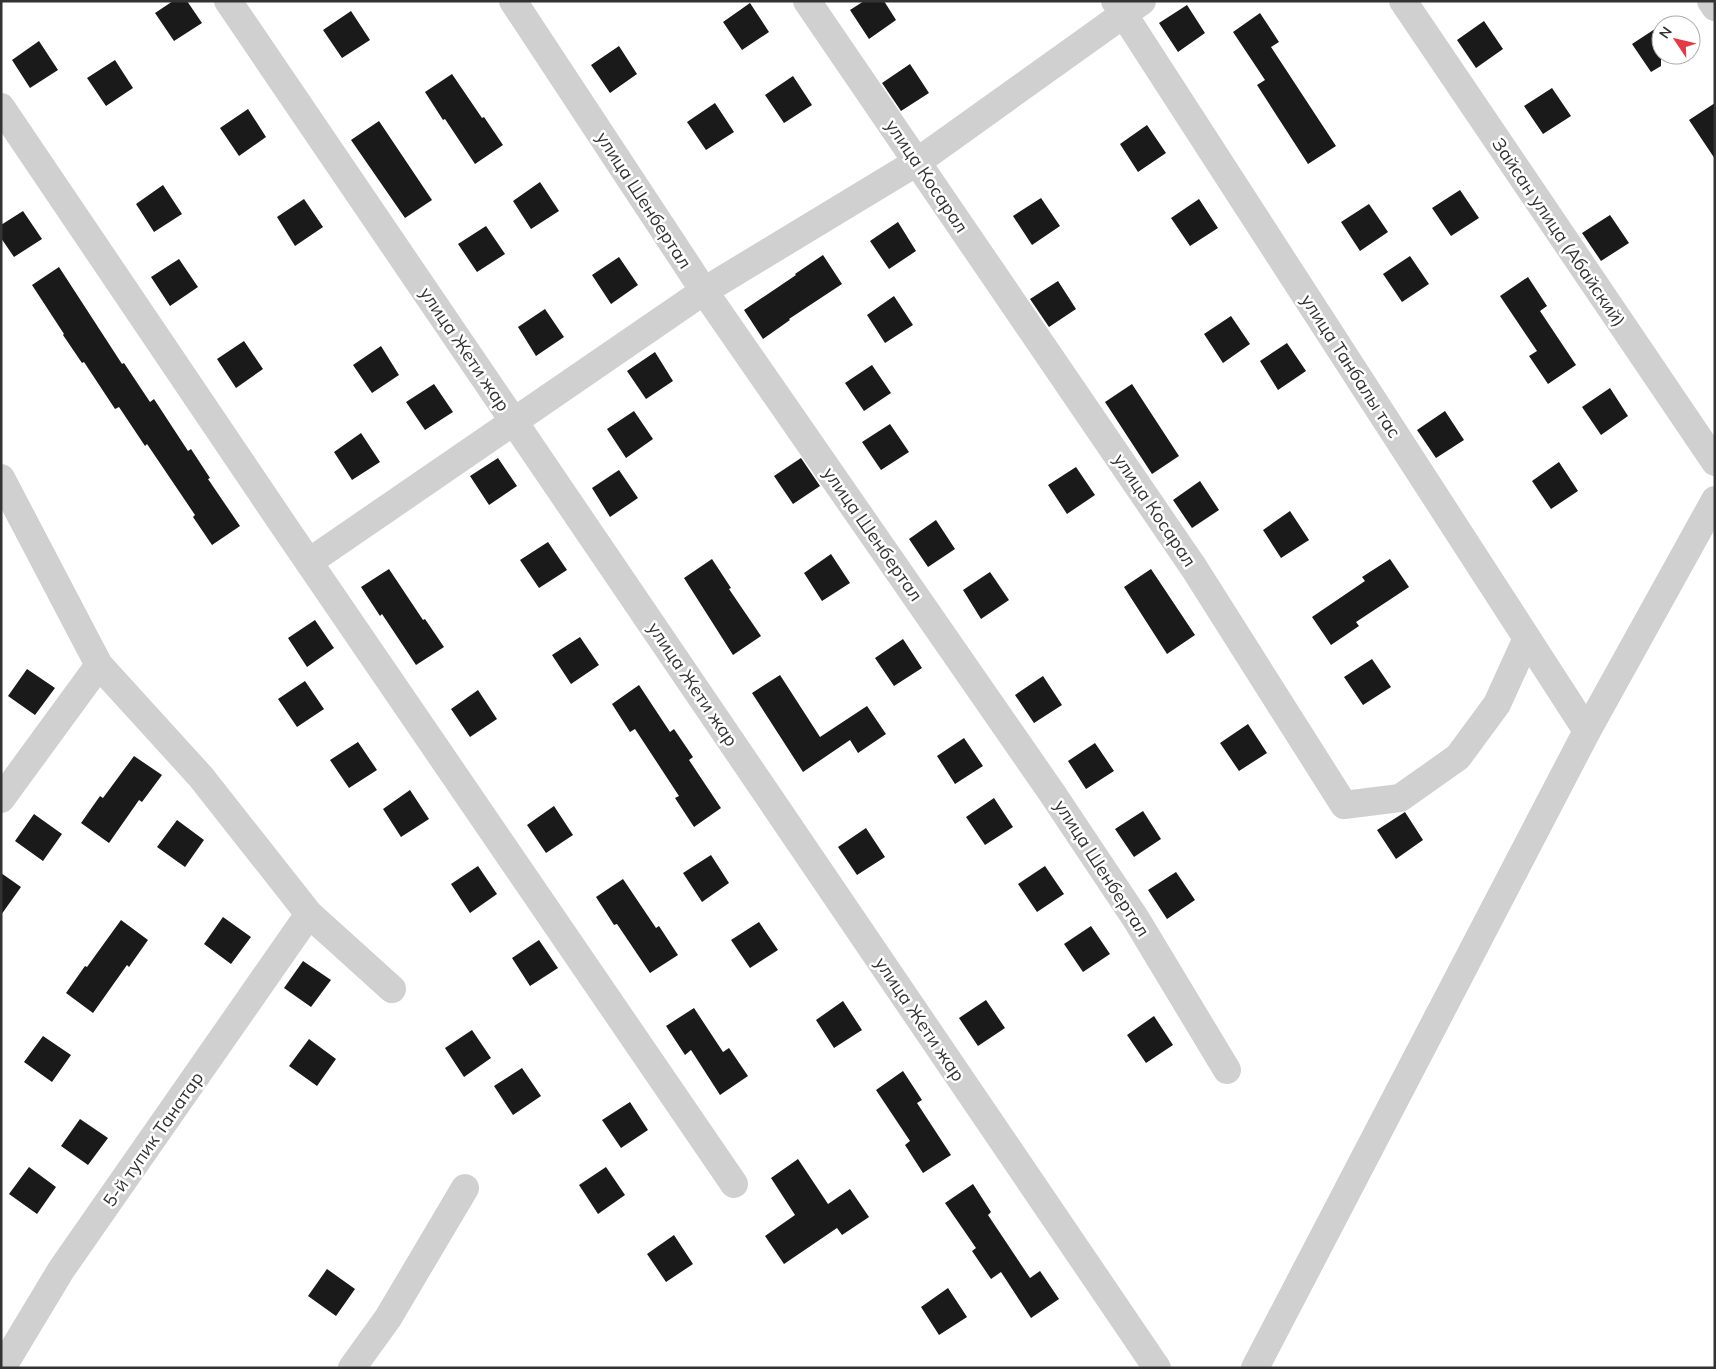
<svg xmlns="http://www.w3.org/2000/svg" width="1716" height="1369" font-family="Mulish,sans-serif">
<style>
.building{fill:#1a1a1a}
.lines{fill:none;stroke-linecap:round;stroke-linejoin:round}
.minor{stroke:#d0d0d0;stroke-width:28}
.labels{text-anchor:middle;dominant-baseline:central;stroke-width:5;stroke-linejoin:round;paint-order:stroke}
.street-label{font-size:18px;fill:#333;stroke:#fff}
</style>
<rect width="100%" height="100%" fill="#fff"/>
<path class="building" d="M 173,1 L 187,1 L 202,23 L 174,41 L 155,13 Z
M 864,1 L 884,1 L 896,20 L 869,39 L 850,10 Z
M 750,3 L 769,32 L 742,50 L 723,22 Z
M 1187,5 L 1205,33 L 1178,52 L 1159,23 Z
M 351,11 L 370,40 L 342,58 L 323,30 Z
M 1260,13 L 1279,42 L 1271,47 L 1336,146 L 1308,164 L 1257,85 L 1265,80 L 1233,32 Z
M 1484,21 L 1503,49 L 1476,68 L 1457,40 Z
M 1661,25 L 1661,66 L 1651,72 L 1632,44 Z
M 39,41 L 58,70 L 30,88 L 12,60 Z
M 619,46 L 637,74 L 610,93 L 591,65 Z
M 115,60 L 133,88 L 106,106 L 87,78 Z
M 910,64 L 929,93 L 901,111 L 882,83 Z
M 452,74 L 482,118 L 484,117 L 503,145 L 475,164 L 445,119 L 443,120 L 425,92 Z
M 793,76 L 812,105 L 784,123 L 765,95 Z
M 1552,88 L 1571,116 L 1543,134 L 1524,106 Z
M 715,103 L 734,132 L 706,150 L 687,122 Z
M 1715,103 L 1715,159 L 1689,120 Z
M 248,109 L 266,137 L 239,156 L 220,128 Z
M 379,121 L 432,200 L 405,218 L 351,140 Z
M 1147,125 L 1166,153 L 1138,172 L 1120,144 Z
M 540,182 L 559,211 L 531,229 L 513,201 Z
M 163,185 L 182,214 L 154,232 L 136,204 Z
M 1460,190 L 1479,218 L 1451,236 L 1432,208 Z
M 1041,198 L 1060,226 L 1032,245 L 1013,216 Z
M 304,199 L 323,227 L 295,246 L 277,217 Z
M 1199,199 L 1218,228 L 1190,246 L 1171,218 Z
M 1369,204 L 1388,232 L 1360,251 L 1341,222 Z
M 23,211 L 42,239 L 14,257 L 1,238 L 1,225 Z
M 1610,215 L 1629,243 L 1601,261 L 1582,233 Z
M 898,222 L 916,251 L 889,269 L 870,241 Z
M 486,226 L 505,254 L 477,272 L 458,244 Z
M 823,255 L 842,284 L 789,319 L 790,320 L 763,339 L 744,310 L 796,275 L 795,274 Z
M 1410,256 L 1429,284 L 1402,302 L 1383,274 Z
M 619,257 L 638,285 L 611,304 L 592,275 Z
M 179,259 L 198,287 L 170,306 L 151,277 Z
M 59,267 L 122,364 L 124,363 L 150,402 L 154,399 L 188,451 L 191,449 L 210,478 L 208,479 L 240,526 L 212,545 L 193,517 L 195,515 L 147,444 L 145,446 L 119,407 L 115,409 L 84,362 L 82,363 L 63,335 L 64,334 L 32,285 Z
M 1528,277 L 1547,306 L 1540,311 L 1576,365 L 1548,384 L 1529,356 L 1537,351 L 1500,296 Z
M 1058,281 L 1076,309 L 1049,327 L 1030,299 Z
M 894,296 L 913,325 L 885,343 L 867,315 Z
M 545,309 L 564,337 L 536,356 L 518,327 Z
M 1231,316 L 1250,344 L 1223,363 L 1204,334 Z
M 244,341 L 263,369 L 236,388 L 217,359 Z
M 1287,343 L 1306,371 L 1278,390 L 1260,361 Z
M 381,346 L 399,375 L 372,393 L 353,365 Z
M 655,352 L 673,381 L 646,399 L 627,371 Z
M 872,365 L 891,393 L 864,411 L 845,383 Z
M 434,384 L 453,412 L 425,430 L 406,402 Z
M 1132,384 L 1179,456 L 1152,474 L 1105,402 Z
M 1610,388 L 1628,416 L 1601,435 L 1582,407 Z
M 634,411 L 653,439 L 626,458 L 607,429 Z
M 1445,411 L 1464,440 L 1436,458 L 1417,430 Z
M 890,424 L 909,452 L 881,470 L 862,442 Z
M 361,433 L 380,462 L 352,480 L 334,452 Z
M 498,458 L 517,486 L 489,505 L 470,476 Z
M 801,458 L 820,486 L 793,504 L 774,476 Z
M 1559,462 L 1578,491 L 1551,509 L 1532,481 Z
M 1076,467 L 1095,495 L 1067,514 L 1048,485 Z
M 619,470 L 638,498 L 610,517 L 592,488 Z
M 1200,481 L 1219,510 L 1192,528 L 1173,500 Z
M 1290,511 L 1309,540 L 1281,558 L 1263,530 Z
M 936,520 L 955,549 L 928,567 L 909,539 Z
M 548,542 L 567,570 L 539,588 L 520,560 Z
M 831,554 L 850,583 L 822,601 L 804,573 Z
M 712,559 L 731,588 L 729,589 L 761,636 L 733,655 L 684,578 Z
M 1390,559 L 1409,587 L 1356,622 L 1359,626 L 1331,645 L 1312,617 L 1365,581 L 1362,577 Z
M 389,569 L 423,620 L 425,619 L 444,647 L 416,665 L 382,614 L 380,616 L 361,587 Z
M 1151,569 L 1195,635 L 1167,654 L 1124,587 Z
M 990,572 L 1009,600 L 981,619 L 963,590 Z
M 315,620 L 334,648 L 307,667 L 288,638 Z
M 580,637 L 599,665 L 571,684 L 552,655 Z
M 903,639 L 922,668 L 894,686 L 875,658 Z
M 1372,659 L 1391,687 L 1363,705 L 1344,677 Z
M 27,669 L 55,688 L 35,715 L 8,696 Z
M 780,675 L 820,737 L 867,706 L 886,734 L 858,753 L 850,740 L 803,772 L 752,693 Z
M 1043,676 L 1062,705 L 1034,723 L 1015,695 Z
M 305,681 L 324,709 L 297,727 L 278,699 Z
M 639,685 L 670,732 L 674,729 L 693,757 L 689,760 L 721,808 L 694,827 L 675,798 L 679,796 L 635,729 L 630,732 L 612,704 Z
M 478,690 L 497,719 L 470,737 L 451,709 Z
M 1248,724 L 1267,753 L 1239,771 L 1220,743 Z
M 964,738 L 983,766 L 955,784 L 937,756 Z
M 358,742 L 377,770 L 349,788 L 330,760 Z
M 1095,743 L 1114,771 L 1086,789 L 1068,761 Z
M 134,756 L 162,775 L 142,802 L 139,800 L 109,843 L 81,823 L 100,796 L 103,798 Z
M 410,790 L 429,819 L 401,837 L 383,809 Z
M 994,798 L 1013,827 L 985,845 L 966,817 Z
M 554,806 L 573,835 L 546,853 L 527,825 Z
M 1143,811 L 1161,839 L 1134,857 L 1115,829 Z
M 1405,812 L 1423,840 L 1396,859 L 1377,830 Z
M 34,814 L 62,834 L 43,861 L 15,841 Z
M 177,820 L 204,840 L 185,867 L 157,847 Z
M 866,828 L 885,857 L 857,875 L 838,847 Z
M 711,855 L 729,883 L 702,902 L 683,873 Z
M 478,866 L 497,894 L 470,913 L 451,884 Z
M 1045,866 L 1064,894 L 1037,912 L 1018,884 Z
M 1176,872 L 1195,900 L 1167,919 L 1148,890 Z
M 1,873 L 21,887 L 1,915 Z
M 623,879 L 656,928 L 659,926 L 678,955 L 650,973 L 617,924 L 614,925 L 596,897 Z
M 223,917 L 251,937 L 231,964 L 204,944 Z
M 121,920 L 148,940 L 129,967 L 127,965 L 93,1013 L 66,993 L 85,966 L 87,967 Z
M 759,922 L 778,950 L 750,968 L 731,940 Z
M 1091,926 L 1110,954 L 1083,972 L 1064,944 Z
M 539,940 L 558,968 L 530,986 L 512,958 Z
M 303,961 L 331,980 L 311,1007 L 284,988 Z
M 986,1000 L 1005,1028 L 978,1046 L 959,1018 Z
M 843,1001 L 862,1030 L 834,1048 L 816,1020 Z
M 694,1008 L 723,1052 L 729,1048 L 748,1076 L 720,1095 L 691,1050 L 685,1055 L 666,1026 Z
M 1154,1016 L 1173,1045 L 1146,1063 L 1127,1035 Z
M 472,1030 L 491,1058 L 464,1077 L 445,1048 Z
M 43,1036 L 71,1055 L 52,1082 L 24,1062 Z
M 309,1039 L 336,1059 L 317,1086 L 289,1066 Z
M 522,1068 L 541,1096 L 513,1115 L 494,1086 Z
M 903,1071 L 922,1100 L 917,1103 L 951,1155 L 923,1173 L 905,1145 L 910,1141 L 876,1090 Z
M 630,1102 L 648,1130 L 621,1148 L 602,1120 Z
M 80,1119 L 108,1138 L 88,1165 L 61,1146 Z
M 798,1159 L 828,1204 L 850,1189 L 869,1217 L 842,1235 L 837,1228 L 784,1264 L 765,1236 L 795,1215 L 771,1178 Z
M 29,1167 L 56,1187 L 37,1214 L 9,1194 Z
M 606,1167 L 625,1195 L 598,1214 L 579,1185 Z
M 973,1184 L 991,1212 L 988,1215 L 1030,1278 L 1040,1271 L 1059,1299 L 1031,1318 L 1001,1272 L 991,1279 L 972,1251 L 976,1248 L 945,1203 Z
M 674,1235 L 693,1264 L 666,1282 L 647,1254 Z
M 327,1269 L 355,1289 L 336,1316 L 308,1296 Z
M 948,1288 L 967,1317 L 939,1335 L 921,1307 Z"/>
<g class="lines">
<path class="minor" d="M 228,1 L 1157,1368
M 513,1 L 704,291 L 1052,793 L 1136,919 L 1227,1070
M 807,1 L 1194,568 L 1344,805 L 1400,798 L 1458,757 L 1497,704 L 1527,638
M 1115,1 L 1587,731
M 1403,1 L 1715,462
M 1711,1 L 1715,7
M 1,107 L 284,526 L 734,1184
M 1,478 L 99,665 L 201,777 L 309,914 L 392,989
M 309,562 L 704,291 L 917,162 L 1142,1
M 1,799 L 99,665
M 2,1368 L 61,1270 L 309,914
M 352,1368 L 388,1318 L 465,1188
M 1255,1368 L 1587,731 L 1715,500"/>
</g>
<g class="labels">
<g class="street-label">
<text transform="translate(927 176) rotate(56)">улица Косарал</text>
<text transform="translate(644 200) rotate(57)">улица Шенбертал</text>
<text transform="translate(1559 232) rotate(56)">Зайсан улица (Абайский)</text>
<text transform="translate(465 349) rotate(56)">улица Жети жар</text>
<text transform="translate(1351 366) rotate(57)">улица Танбалы тас</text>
<text transform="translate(1155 510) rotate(56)">улица Косарал</text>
<text transform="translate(873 534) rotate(55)">улица Шенбертал</text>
<text transform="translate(693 684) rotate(56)">улица Жети жар</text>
<text transform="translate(1102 868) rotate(57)">улица Шенбертал</text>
<text transform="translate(920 1019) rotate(56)">улица Жети жар</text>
<text transform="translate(153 1139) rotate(-55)">5-й тупик Танатар</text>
</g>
</g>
<rect width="1716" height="1369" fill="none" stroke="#333333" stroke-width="5"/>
<g transform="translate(1676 40) rotate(305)"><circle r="24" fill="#ffffff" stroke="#adadad"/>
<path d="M0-4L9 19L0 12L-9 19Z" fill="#e63946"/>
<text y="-8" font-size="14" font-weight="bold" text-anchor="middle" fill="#333333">N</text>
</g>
</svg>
